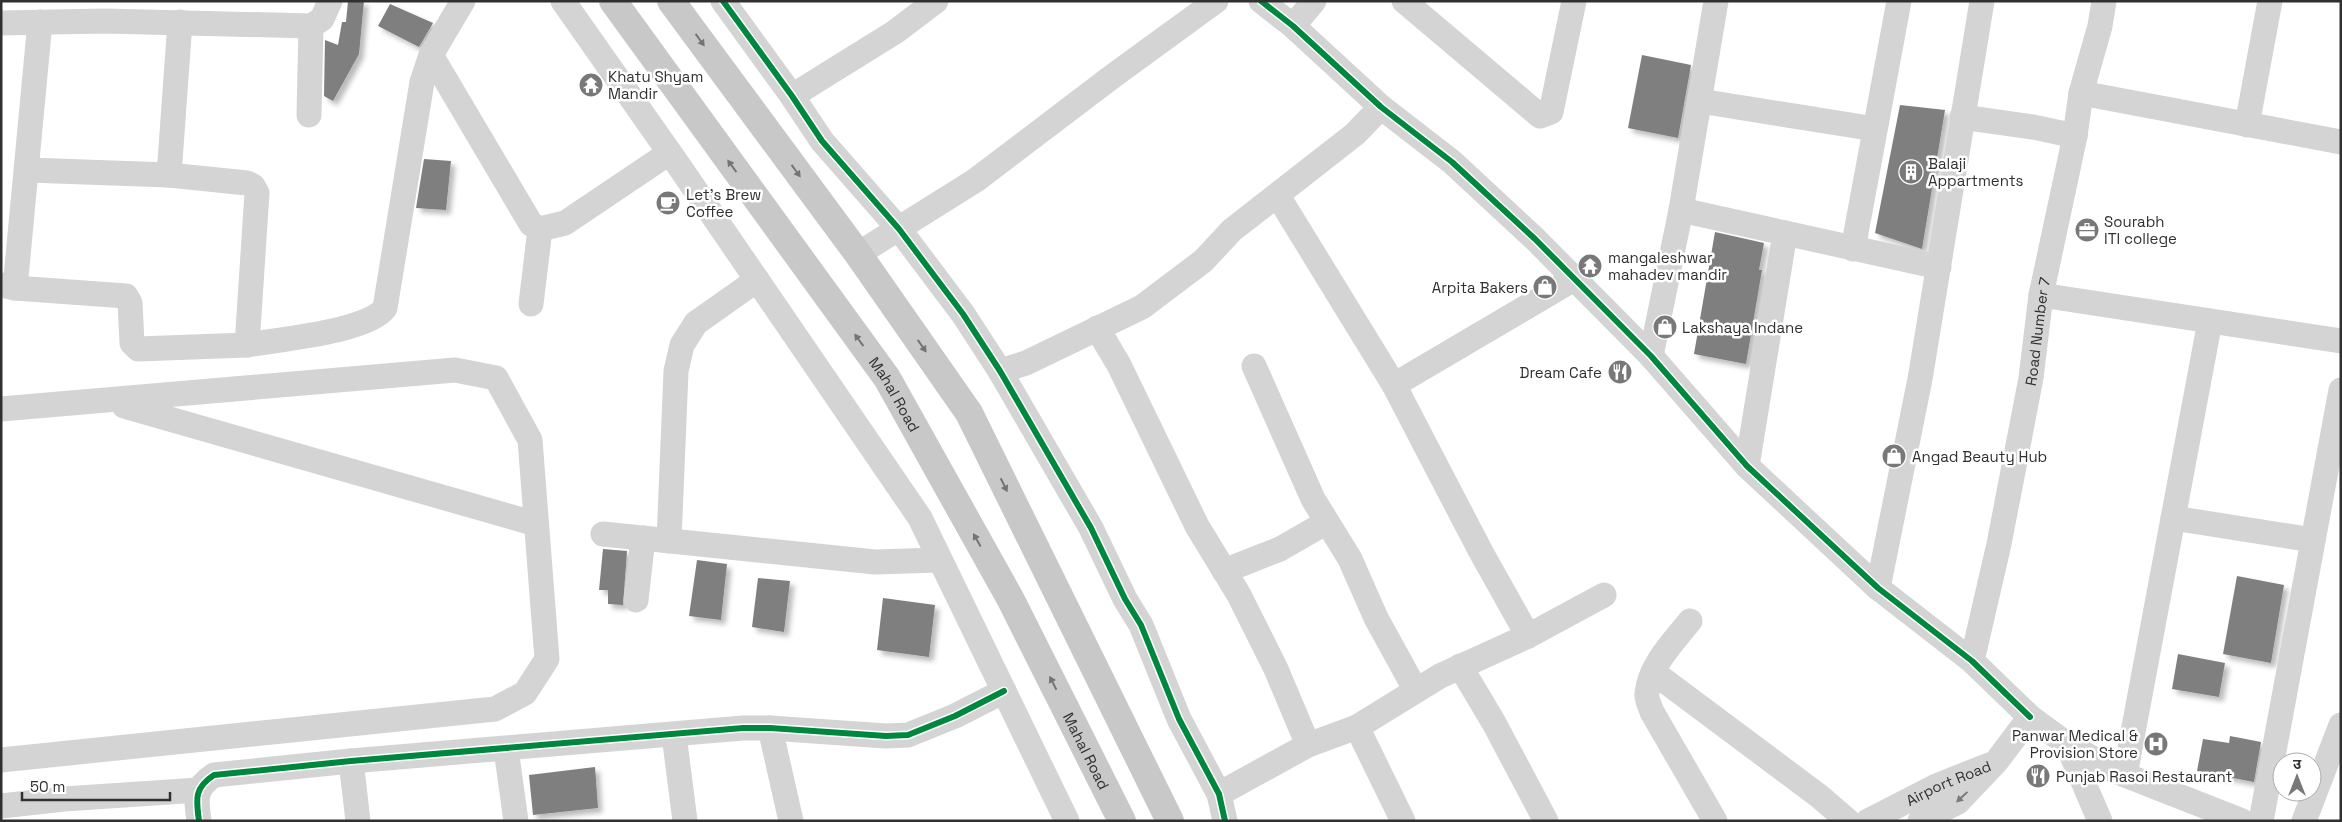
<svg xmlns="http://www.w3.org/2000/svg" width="2342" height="822" font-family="'Space Grotesk','Noto Sans Devanagari',sans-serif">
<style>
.building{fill:#7f7f7f;filter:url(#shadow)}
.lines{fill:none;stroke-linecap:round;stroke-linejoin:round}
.minor{stroke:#d4d4d4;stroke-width:25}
.major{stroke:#c8c8c8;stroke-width:28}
.cycleway-casing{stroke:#fff;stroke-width:9}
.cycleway{stroke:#00873e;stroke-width:6}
.oneway{fill:#747474}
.oneway2{fill:#7a7a7a}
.labels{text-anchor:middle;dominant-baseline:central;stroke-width:5;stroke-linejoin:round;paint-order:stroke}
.poi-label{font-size:15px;fill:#303030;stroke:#fff;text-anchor:start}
.street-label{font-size:15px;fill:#303030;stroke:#fff}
</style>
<defs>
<filter id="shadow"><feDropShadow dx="4.5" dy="4.5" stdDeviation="2.5" flood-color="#0004"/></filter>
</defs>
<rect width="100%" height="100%" fill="#fff"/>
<path class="building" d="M 348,1 L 364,1 L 359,54 L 333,101 L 324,96 L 325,40 L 338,45 L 342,22 L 346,22 Z
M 390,4 L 433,23 L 419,47 L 378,26 Z
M 1642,55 L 1691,65 L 1678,138 L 1628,128 Z
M 1900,105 L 1945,110 L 1922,249 L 1875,233 Z
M 424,159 L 451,161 L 446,210 L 416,208 Z
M 1715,232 L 1764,243 L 1759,270 L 1762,270 L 1746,364 L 1694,354 Z
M 603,549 L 627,551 L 623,605 L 608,604 L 608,590 L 599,590 Z
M 697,560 L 727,564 L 721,620 L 689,616 Z
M 2237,576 L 2284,585 L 2271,663 L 2223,654 Z
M 758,578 L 790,581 L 784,632 L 752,627 Z
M 883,598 L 935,605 L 929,657 L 877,650 Z
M 2178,654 L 2225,663 L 2219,697 L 2172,689 Z
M 2230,736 L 2261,742 L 2254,782 L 2197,771 L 2203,739 L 2229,743 Z
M 595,767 L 598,808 L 533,815 L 529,775 Z"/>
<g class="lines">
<g class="minor">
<path d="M 563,1 L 679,166 L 920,518 L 1067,821"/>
<path d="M 723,1 L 792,96 L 822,141 L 899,229 L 963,314 L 1000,371 L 1091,528 L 1125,599 L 1141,625 L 1179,719 L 1219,794 L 1225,821"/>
<path d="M 1261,1 L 1293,26 L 1381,107 L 1452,162 L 1535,239 L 1651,356 L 1747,466 L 1878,588 L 1972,661 L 2030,717"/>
<path d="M 1404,1 L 1540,116 L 1551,112 L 1574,1"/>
<path d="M 1,23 L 105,21 L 311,26 L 322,19 L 330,1"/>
<path d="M 1293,26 L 1314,1"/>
<path d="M 431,55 L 531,224 L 540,229 L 565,223 L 669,153"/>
<path d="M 2081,93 L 2341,142"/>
<path d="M 792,96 L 895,32 L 936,1"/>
<path d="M 1700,101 L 1875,129"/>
<path d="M 309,115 L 311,26"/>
<path d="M 1962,117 L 2033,127 L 2075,136"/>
<path d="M 2247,125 L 2270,1"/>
<path d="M 169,175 L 180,22"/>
<path d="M 1278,196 L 1394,385 L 1481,552 L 1528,636"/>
<path d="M 1681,210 L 1785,233"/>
<path d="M 1853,249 L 1899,1"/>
<path d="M 858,254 L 976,180 L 1113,76 L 1216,1"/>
<path d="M 1,285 L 15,288 L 40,22"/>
<path d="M 15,288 L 126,296 L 130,303 L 132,343 L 138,349 L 247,345 L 257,193 L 253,186 L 247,183 L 169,175 L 28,170"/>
<path d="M 2041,295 L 2341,341"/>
<path d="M 531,304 L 540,229"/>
<path d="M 1097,328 L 1119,365 L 1197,526 L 1239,595 L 1276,669 L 1308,745"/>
<path d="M 247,345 C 279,339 367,332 385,308 L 422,82 L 431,55 L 463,1"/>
<path d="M 1651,356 L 1681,210 L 1716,1"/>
<path d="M 1254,366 L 1313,499 L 1350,559 L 1376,618 L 1415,689"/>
<path d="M 1000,371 L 1026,363 L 1142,307 L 1203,261 L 1232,230 L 1355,134 L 1381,107"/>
<path d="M 1394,385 L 1574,279"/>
<path d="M 124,406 L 536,524"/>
<path d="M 1,409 L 455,370 L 496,378 L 530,440 L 547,659 L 525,693 L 495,709 L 1,760"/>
<path d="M 1747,466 L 1785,233 L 1939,267"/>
<path d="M 2173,518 L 2313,540"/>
<path d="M 603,534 L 875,562 L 939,560"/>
<path d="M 669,541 L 676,371 L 682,345 L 696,323 L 757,280"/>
<path d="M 1224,571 L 1280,549 L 1327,522"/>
<path d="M 1878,588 L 1920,379 L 1982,1"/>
<path d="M 636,600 L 643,538"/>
<path d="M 1690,621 C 1673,642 1650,665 1647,693 C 1646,699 1650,706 1652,712 L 1715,821"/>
<path id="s1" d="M 1972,661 L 1999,544 L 2031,378 L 2041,295 L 2075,136 L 2081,93 L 2100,26 L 2104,1"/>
<path d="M 1460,666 L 1494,723 L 1546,821"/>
<path d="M 1653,672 L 1819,796 L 1848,821"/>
<path d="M 1357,727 L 1403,821"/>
<path d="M 770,728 L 791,821"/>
<path d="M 674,735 L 685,821"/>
<path d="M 2067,744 L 2100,821"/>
<path d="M 506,749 L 516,821"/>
<path d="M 351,761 L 358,821"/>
<path d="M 2125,775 L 2210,321"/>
<path d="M 1219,794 L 1308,745 L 1357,727 L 1440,676 L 1528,636 L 1604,595"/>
<path d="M 1,806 L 64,799 L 199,790"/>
<path d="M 199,821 C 196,799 194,788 214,775 L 351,761 L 743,728 L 770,728 L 886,736 L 908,735 L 955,716 L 1004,691"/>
<path id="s2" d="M 1868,821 L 1936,786 L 1989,765"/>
<path d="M 1920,821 L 1958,802 L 1996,762 L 2030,717 L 2067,744 L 2115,771 L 2242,821"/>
<path d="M 2261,821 L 2341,390"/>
<path d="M 2304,821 L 2341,725"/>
</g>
<g class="major">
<path id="s3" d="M 613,1 L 887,378 L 1011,600 L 1122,821"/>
<path d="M 671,1 L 858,254 L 969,413 L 1170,821"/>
</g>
<defs>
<path id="cycleway" d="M 723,1 L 792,96 L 822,141 L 899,229 L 963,314 L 1000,371 L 1091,528 L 1125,599 L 1141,625 L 1179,719 L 1219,794 L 1225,821
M 1261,1 L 1293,26 L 1381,107 L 1452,162 L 1535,239 L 1651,356 L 1747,466 L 1878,588 L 1972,661 L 2030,717
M 199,821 C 196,799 194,788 214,775 L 351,761 L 743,728 L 770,728 L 886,736 L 908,735 L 955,716 L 1004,691"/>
</defs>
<use href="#cycleway" class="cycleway-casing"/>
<use href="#cycleway" class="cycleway"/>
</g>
<defs><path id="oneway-solid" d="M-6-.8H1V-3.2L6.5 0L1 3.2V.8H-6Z" transform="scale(1.25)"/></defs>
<g class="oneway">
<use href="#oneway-solid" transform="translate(700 40) rotate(54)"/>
<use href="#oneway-solid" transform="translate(732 166) rotate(-126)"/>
<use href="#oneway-solid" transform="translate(796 171) rotate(54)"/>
<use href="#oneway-solid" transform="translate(859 340) rotate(-126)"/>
<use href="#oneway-solid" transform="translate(922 346) rotate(55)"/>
<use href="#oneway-solid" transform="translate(1004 485) rotate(64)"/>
<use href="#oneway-solid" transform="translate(977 540) rotate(-119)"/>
<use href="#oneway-solid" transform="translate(1053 683) rotate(-117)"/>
</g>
<use class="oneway2" href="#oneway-solid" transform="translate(1962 797) rotate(137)"/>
<defs>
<symbol id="temple-disc" viewBox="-11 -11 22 22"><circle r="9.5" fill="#787878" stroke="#fff"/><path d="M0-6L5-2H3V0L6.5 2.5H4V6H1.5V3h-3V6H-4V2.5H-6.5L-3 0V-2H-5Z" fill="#fff"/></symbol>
<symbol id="building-disc" viewBox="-11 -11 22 22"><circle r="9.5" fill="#787878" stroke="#fff"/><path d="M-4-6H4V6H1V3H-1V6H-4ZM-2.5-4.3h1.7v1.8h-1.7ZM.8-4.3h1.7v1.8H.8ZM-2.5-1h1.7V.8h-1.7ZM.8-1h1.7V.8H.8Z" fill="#fff"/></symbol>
<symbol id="cafe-disc" viewBox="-11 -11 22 22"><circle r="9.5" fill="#787878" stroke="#fff"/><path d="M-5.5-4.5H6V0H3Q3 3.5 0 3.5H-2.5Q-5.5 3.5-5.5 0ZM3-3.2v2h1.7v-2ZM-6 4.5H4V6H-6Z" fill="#fff"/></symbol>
<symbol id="office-disc" viewBox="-11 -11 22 22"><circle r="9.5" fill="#787878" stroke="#fff"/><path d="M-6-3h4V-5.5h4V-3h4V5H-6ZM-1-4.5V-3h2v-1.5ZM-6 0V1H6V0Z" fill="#fff"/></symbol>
<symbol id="shop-disc" viewBox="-11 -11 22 22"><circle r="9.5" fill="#787878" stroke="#fff"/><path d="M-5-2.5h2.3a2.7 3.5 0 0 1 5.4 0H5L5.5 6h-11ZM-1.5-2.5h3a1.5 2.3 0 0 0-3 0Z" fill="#fff"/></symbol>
<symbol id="restaurant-disc" viewBox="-11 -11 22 22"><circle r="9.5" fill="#787878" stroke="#fff"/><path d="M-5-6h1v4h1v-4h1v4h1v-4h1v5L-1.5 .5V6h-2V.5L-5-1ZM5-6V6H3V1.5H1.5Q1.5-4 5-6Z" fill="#fff"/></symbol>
<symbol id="hospital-disc" viewBox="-11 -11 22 22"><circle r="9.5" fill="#787878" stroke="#fff"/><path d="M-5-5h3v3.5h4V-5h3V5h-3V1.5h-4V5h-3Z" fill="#fff"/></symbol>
</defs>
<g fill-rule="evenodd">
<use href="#temple-disc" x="577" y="71" width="28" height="28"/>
<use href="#building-disc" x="1897" y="158" width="28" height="28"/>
<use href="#cafe-disc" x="654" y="189" width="28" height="28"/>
<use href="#office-disc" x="2073" y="216" width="28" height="28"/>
<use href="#temple-disc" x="1576" y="252" width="28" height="28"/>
<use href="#shop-disc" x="1531" y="273" width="28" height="28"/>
<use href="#shop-disc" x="1651" y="313" width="28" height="28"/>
<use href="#restaurant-disc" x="1606" y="358" width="28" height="28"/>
<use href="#shop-disc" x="1880" y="442" width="28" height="28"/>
<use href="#hospital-disc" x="2142" y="730" width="28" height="28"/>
<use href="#restaurant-disc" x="2024" y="762" width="28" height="28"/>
</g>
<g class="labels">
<g class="poi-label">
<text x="608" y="76">Khatu Shyam<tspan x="608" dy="17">Mandir</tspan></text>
<text x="1928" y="163">Balaji<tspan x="1928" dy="17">Appartments</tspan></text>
<text x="686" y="194">Let's Brew<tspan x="686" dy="17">Coffee</tspan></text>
<text x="2104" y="221">Sourabh<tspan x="2104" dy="17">ITI college</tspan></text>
<text x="1608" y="257">mangaleshwar<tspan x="1608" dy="17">mahadev mandir</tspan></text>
<text x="1528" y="287" text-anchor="end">Arpita Bakers</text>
<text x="1682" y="327">Lakshaya Indane</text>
<text x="1602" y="372" text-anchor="end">Dream Cafe</text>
<text x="1912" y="456">Angad Beauty Hub</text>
<text x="2138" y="735" text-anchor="end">Panwar Medical &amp;<tspan x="2138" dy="17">Provision Store</tspan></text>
<text x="2056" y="776">Punjab Rasoi Restaurant</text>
</g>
<g class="street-label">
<text stroke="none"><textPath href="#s1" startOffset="336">Road Number 7</textPath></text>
<text stroke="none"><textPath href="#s3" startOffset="484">Mahal Road</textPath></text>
<text stroke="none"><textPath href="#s3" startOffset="889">Mahal Road</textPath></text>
<text stroke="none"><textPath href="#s2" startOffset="89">Airport Road</textPath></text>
</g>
</g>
<rect width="2342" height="822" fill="none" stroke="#303030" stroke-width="5"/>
<g transform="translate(2297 777)"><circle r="24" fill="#ffffff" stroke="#acacac"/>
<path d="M0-4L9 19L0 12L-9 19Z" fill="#787878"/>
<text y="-8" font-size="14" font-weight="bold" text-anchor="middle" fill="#303030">उ</text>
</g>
<path d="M22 792v8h148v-8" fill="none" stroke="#303030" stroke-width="2.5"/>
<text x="30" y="792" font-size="15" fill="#303030" stroke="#ffffff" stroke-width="4" paint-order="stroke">50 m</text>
</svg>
